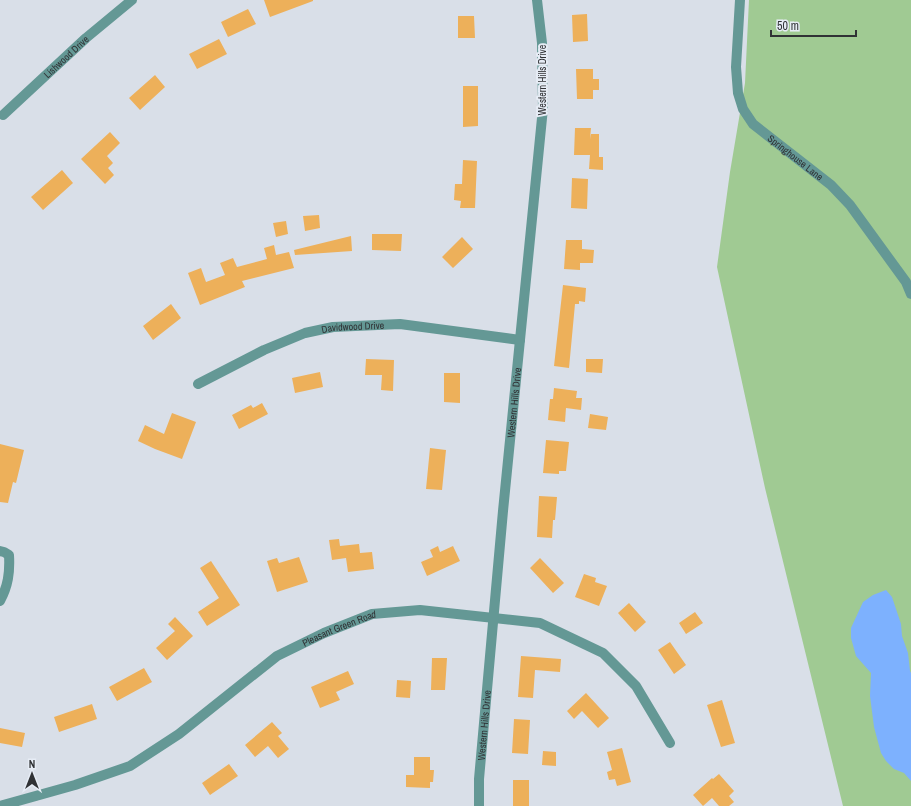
<svg xmlns="http://www.w3.org/2000/svg" width="911" height="806" font-family="'Archivo Narrow',sans-serif">
<style>
.green{fill:#a0ca93}
.water{fill:#7db1fe}
.building{fill:#edb05a}
.lines{fill:none;stroke-linecap:round;stroke-linejoin:round}
.minor{stroke:#649895;stroke-width:10}
.labels{text-anchor:middle;dominant-baseline:central;stroke-width:4;stroke-linejoin:round;paint-order:stroke}
.street-label{font-size:10px;fill:#303235;stroke:#e6ecf5}
</style>
<rect width="100%" height="100%" fill="#d9dfe8"/>
<path class="green" d="M 749,0 L 911,0 L 911,806 L 843,806 L 765,488 L 717,267 L 730,172 L 745,83 Z"/>
<path class="water" d="M 886,590 L 892,597 L 901,624 L 902,636 L 908,653 L 910,671 L 911,673 L 911,781 L 904,773 L 894,769 L 886,761 L 881,753 L 874,727 L 870,696 L 871,673 L 856,656 L 851,638 L 851,628 L 863,602 L 873,595 Z"/>
<path class="building" d="M 264,0 L 313,0 L 313,1 L 270,17 Z
M 248,9 L 256,24 L 228,37 L 221,22 Z
M 587,14 L 588,41 L 573,42 L 572,15 Z
M 458,16 L 474,16 L 475,38 L 458,38 Z
M 219,39 L 227,54 L 197,69 L 189,54 Z
M 576,69 L 593,69 L 593,79 L 599,79 L 599,90 L 593,90 L 593,99 L 577,99 Z
M 155,75 L 165,87 L 140,110 L 129,98 Z
M 463,86 L 478,86 L 478,126 L 463,127 Z
M 575,128 L 591,128 L 590,139 L 591,134 L 599,134 L 599,157 L 603,157 L 603,170 L 589,169 L 590,155 L 574,155 Z
M 110,132 L 120,143 L 107,156 L 113,163 L 108,168 L 114,175 L 105,184 L 81,159 Z
M 463,160 L 477,161 L 475,208 L 460,208 L 461,201 L 454,200 L 455,184 L 462,184 Z
M 62,170 L 73,183 L 43,210 L 31,197 Z
M 572,178 L 588,179 L 587,209 L 571,208 Z
M 319,215 L 320,228 L 305,231 L 303,216 Z
M 286,221 L 288,234 L 276,237 L 273,223 Z
M 372,234 L 402,234 L 401,251 L 372,250 Z
M 351,236 L 352,251 L 295,255 L 294,250 Z
M 462,237 L 473,249 L 453,268 L 442,257 Z
M 566,240 L 582,240 L 582,249 L 594,250 L 593,263 L 580,263 L 580,270 L 564,269 Z
M 274,245 L 276,255 L 289,252 L 294,268 L 242,281 L 245,287 L 200,305 L 188,273 L 201,268 L 206,282 L 225,275 L 220,263 L 233,258 L 237,267 L 267,259 L 264,248 Z
M 563,285 L 586,288 L 585,302 L 579,301 L 579,304 L 575,304 L 569,368 L 554,366 Z
M 171,304 L 181,318 L 153,340 L 143,326 Z
M 366,359 L 394,360 L 393,391 L 381,390 L 382,375 L 365,375 Z
M 586,359 L 603,359 L 602,373 L 586,372 Z
M 320,372 L 323,387 L 295,393 L 292,378 Z
M 444,373 L 460,373 L 460,403 L 444,402 Z
M 554,388 L 577,391 L 576,398 L 582,398 L 581,410 L 566,408 L 565,422 L 548,420 L 550,399 L 553,399 Z
M 262,403 L 268,414 L 239,429 L 232,415 L 251,405 L 253,408 Z
M 172,413 L 196,422 L 182,459 L 155,449 L 138,441 L 145,425 L 164,434 Z
M 590,414 L 608,417 L 606,430 L 588,428 Z
M 546,440 L 569,442 L 566,471 L 559,471 L 559,474 L 543,473 Z
M 0,444 L 24,450 L 16,483 L 13,482 L 8,503 L 0,502 Z
M 430,448 L 446,450 L 442,490 L 426,489 Z
M 539,496 L 557,497 L 555,520 L 553,520 L 552,538 L 537,537 Z
M 339,539 L 340,546 L 359,544 L 360,553 L 372,552 L 374,569 L 348,572 L 346,558 L 332,560 L 329,540 Z
M 438,546 L 440,552 L 453,546 L 460,561 L 427,576 L 421,562 L 433,557 L 430,550 Z
M 299,557 L 308,582 L 277,592 L 267,561 L 277,558 L 279,563 Z
M 540,558 L 564,583 L 553,593 L 530,568 Z
M 211,561 L 240,605 L 207,626 L 198,612 L 219,598 L 200,568 Z
M 584,574 L 596,578 L 595,582 L 607,586 L 599,606 L 575,597 Z
M 629,603 L 646,622 L 635,632 L 618,613 Z
M 695,612 L 703,623 L 686,634 L 679,623 Z
M 175,617 L 193,636 L 167,660 L 156,648 L 175,631 L 168,624 Z
M 670,642 L 686,665 L 674,674 L 658,650 Z
M 521,656 L 561,659 L 560,672 L 535,670 L 533,698 L 518,697 Z
M 432,658 L 447,658 L 445,690 L 431,690 Z
M 144,668 L 152,682 L 117,701 L 109,687 Z
M 348,671 L 354,684 L 336,692 L 340,700 L 320,708 L 311,687 Z
M 397,680 L 411,681 L 410,698 L 396,697 Z
M 586,693 L 609,718 L 598,728 L 582,711 L 574,719 L 567,711 Z
M 722,700 L 735,743 L 721,747 L 707,705 Z
M 92,704 L 97,719 L 59,732 L 54,717 Z
M 514,719 L 530,720 L 528,754 L 512,753 Z
M 272,722 L 282,733 L 278,736 L 289,749 L 278,758 L 268,746 L 255,757 L 245,745 Z
M 0,728 L 25,733 L 22,747 L 0,743 Z
M 622,748 L 631,782 L 617,786 L 615,779 L 609,780 L 607,772 L 612,770 L 607,752 Z
M 543,751 L 556,752 L 556,766 L 542,765 Z
M 414,757 L 430,757 L 430,770 L 434,770 L 433,782 L 430,782 L 430,788 L 406,787 L 406,775 L 414,775 Z
M 229,764 L 238,776 L 210,795 L 202,783 Z
M 719,774 L 734,791 L 729,796 L 734,802 L 729,806 L 719,806 L 712,798 L 703,806 L 693,795 L 712,778 L 713,779 Z
M 513,780 L 529,780 L 529,806 L 513,806 Z"/>
<g class="lines">
<g class="minor">
<path id="s1" d="M 740,0 L 736,67 L 738,93 L 743,109 L 753,124 L 831,185 L 850,205 L 906,282 L 911,294"/>
<path id="s2" d="M 3,115 L 86,38 L 132,0"/>
<path id="s3" d="M 198,384 L 264,350 L 305,333 L 333,327 L 400,324 L 520,340"/>
<path d="M 0,551 L 4,552 L 9,555 C 10,573 8,586 0,601"/>
<path id="s4" d="M 0,806 L 75,785 L 130,766 L 179,734 L 277,656 L 324,633 L 372,614 L 420,610 L 540,623 L 603,653 L 636,686 L 670,743"/>
<path id="s5" d="M 479,806 L 479,779 L 503,511 L 543,108 L 542,43 L 537,0"/>
</g>
</g>
<g class="labels">
<g class="street-label">
<text stroke="none"><textPath href="#s2" startOffset="86">Lishwood Drive</textPath></text>
<text transform="translate(542 80) rotate(-90)">Western Hills Drive</text>
<text stroke="none"><textPath href="#s1" startOffset="182">Springhouse Lane</textPath></text>
<text stroke="none"><textPath href="#s3" startOffset="167">Davidwood Drive</textPath></text>
<text stroke="none"><textPath href="#s5" startOffset="405">Western Hills Drive</textPath></text>
<text stroke="none"><textPath href="#s4" startOffset="388">Pleasant Green Road</textPath></text>
<text stroke="none"><textPath href="#s5" startOffset="81">Western Hills Drive</textPath></text>
</g>
</g>
<g transform="translate(32 774)" stroke="#e6ecf5" stroke-width="3" paint-order="stroke">
<path d="M0-3L7 15L0 10L-7 15Z" fill="#303235"/>
<text y="-6" font-size="11" font-weight="bold" text-anchor="middle" fill="#303235">N</text>
</g>
<path d="M771 30v6h85v-6" fill="none" stroke="#303235" stroke-width="2"/>
<text x="777" y="30" font-size="12" fill="#303235" stroke="#e6ecf5" stroke-width="3" paint-order="stroke">50 m</text>
</svg>
